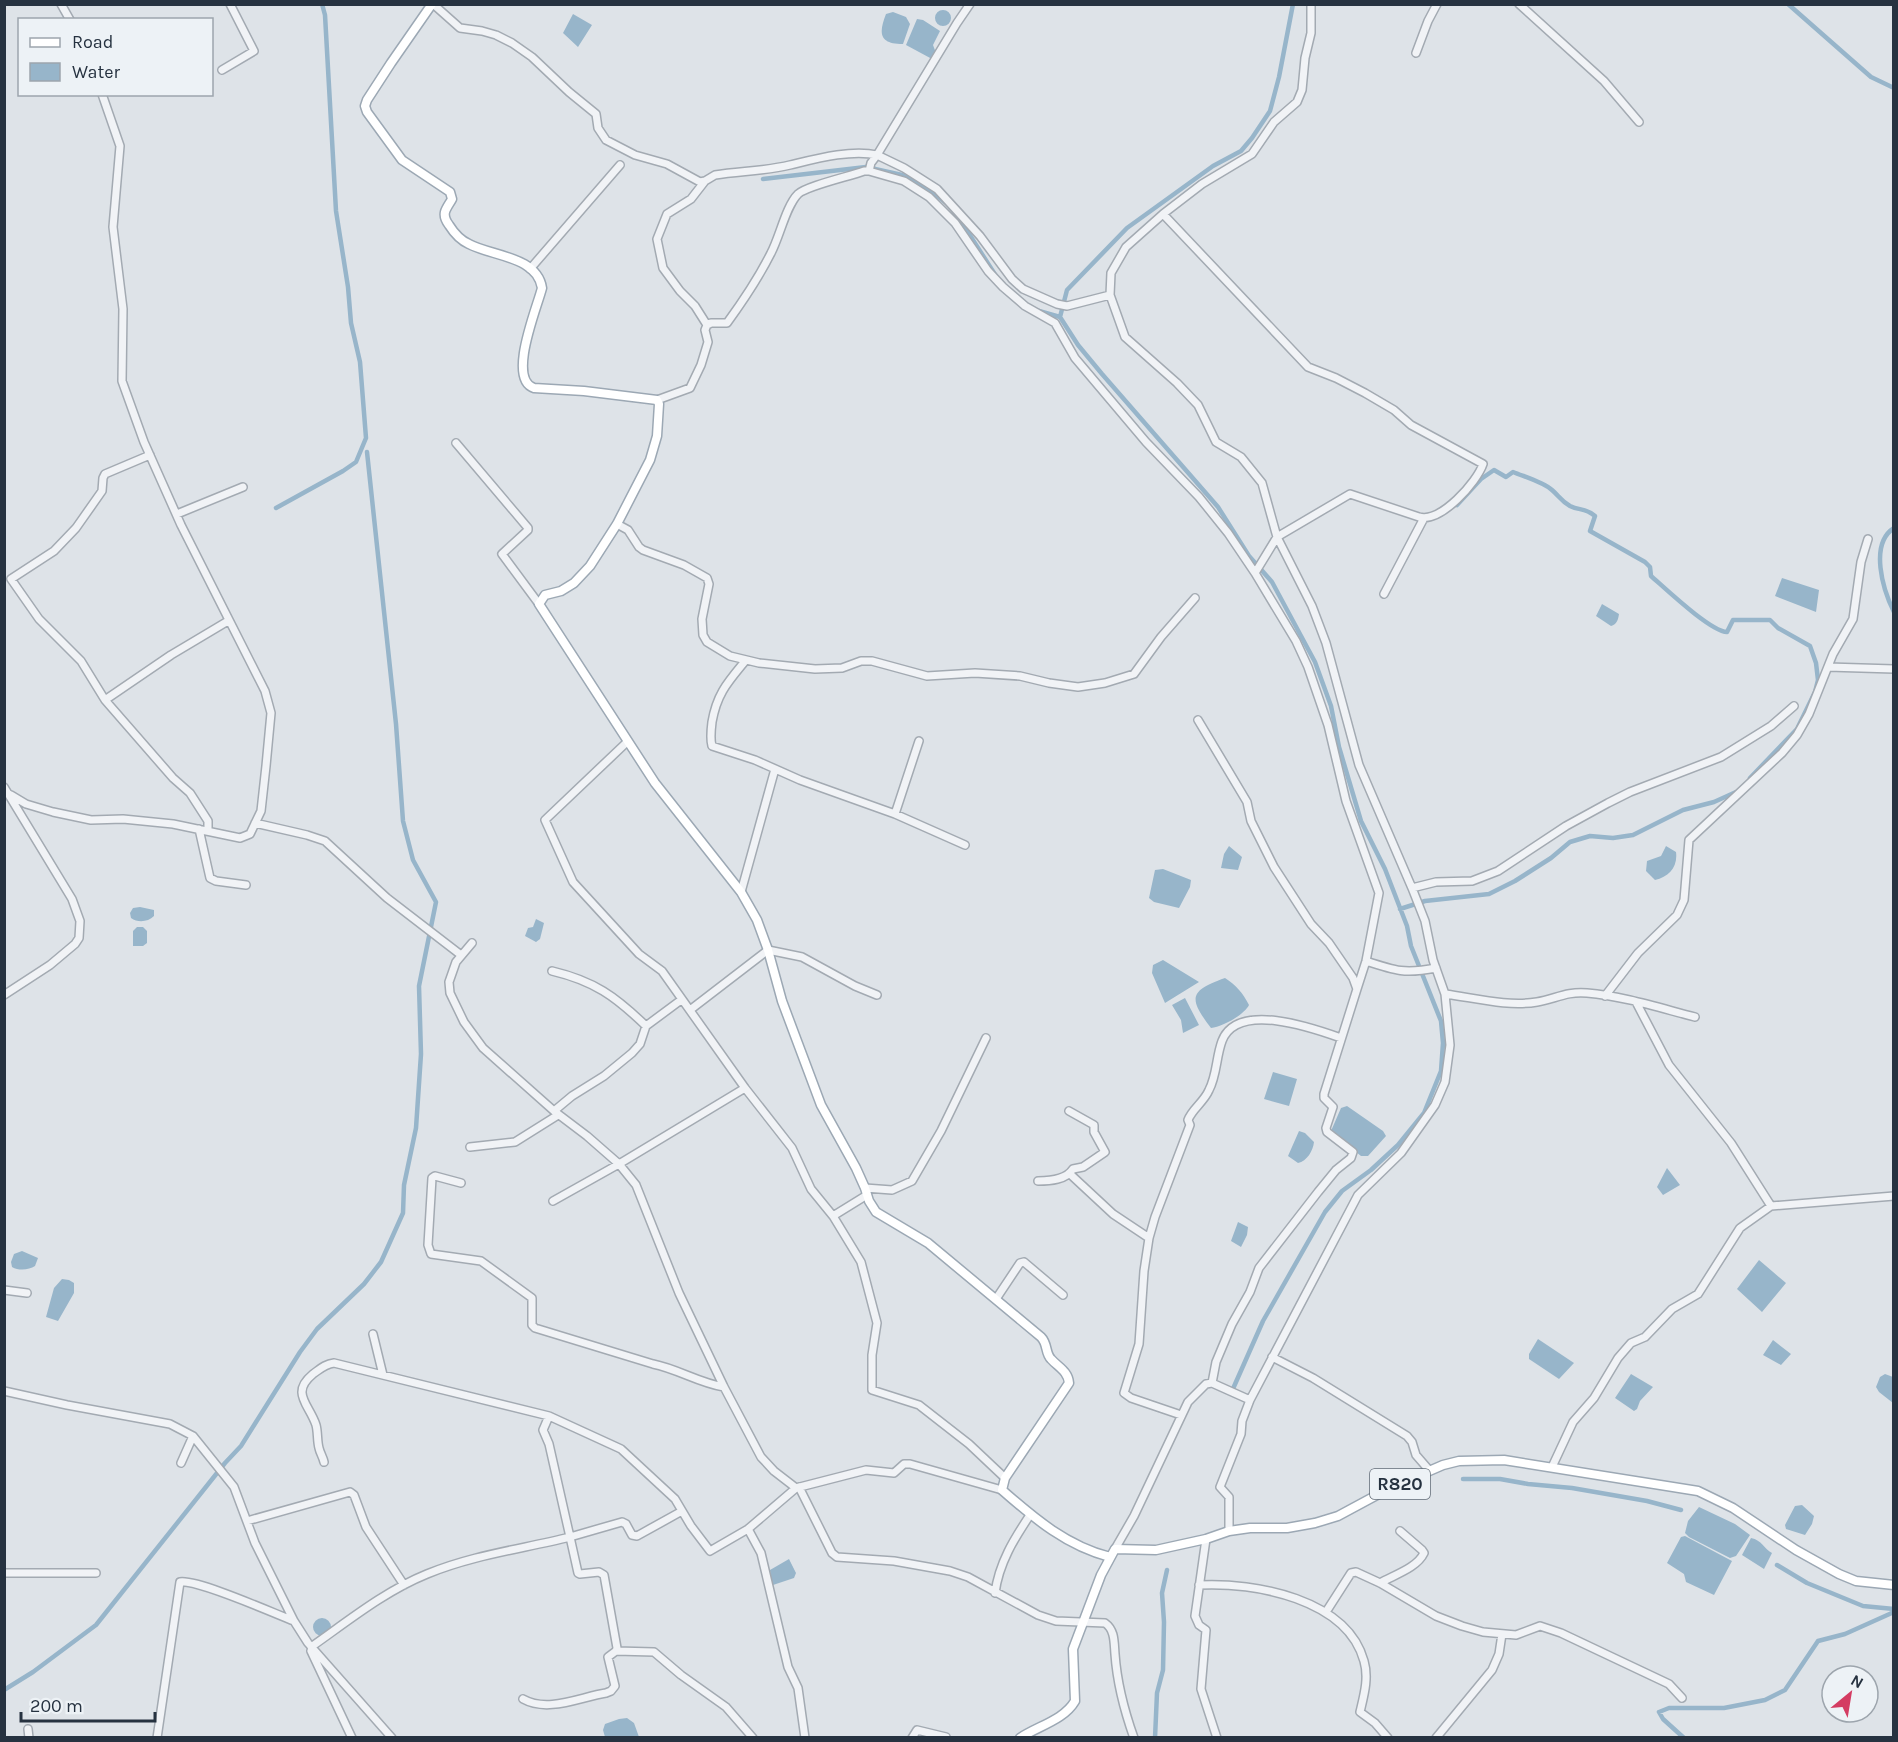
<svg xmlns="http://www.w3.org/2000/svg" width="1898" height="1742" font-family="Karla,sans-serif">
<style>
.water{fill:#97b5ca}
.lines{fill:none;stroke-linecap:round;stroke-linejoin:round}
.canal{stroke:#97b5ca;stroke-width:4.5}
.minor-casing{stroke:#a3aab2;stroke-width:10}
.major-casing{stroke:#9ca8b4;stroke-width:11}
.minor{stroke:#f1f3f6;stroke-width:7}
.major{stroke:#fff;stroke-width:8}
.labels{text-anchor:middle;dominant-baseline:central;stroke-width:4.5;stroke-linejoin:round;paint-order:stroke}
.shield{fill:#edf2f6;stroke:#626c77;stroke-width:1.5}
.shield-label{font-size:18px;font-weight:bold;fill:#263240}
</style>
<rect width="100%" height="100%" fill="#dee3e8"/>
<path class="water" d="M935 18a8 8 0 1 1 16 0a8 8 0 1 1-16 0Z
M 893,12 L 906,17 L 910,24 L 903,44 C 878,44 879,32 886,14 Z
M 573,14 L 592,25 L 578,47 L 563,33 Z
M 917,19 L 923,20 L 940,31 L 933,45 L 936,53 L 932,59 L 906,45 Z
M 1782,578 L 1819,590 L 1816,612 L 1775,596 Z
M 1602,604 L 1619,614 C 1618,620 1617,624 1611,626 L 1596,616 Z
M 1229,846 L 1242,857 L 1238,870 L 1221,868 L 1224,854 Z
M 1666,846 L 1676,852 C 1678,867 1669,877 1655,880 L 1646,871 L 1647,861 L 1661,856 Z
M 1163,869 L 1191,880 L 1190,887 L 1179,908 L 1154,902 L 1149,898 L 1155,870 Z
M 140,907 L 154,910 L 154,916 C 148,922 138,923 131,918 L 130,913 L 133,908 Z
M 536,919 L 544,923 L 540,939 L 536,942 L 525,936 L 528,928 L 533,927 Z
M 137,927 L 143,927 L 147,931 L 147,943 L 143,946 L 133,946 L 133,931 Z
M 1163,960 L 1199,982 L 1165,1003 L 1152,973 L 1153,965 Z
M 1225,978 C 1236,985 1243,993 1249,1005 C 1244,1015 1222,1027 1211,1028 C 1189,999 1188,991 1225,978 Z
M 1185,998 L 1199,1025 L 1183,1033 L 1181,1020 L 1172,1005 Z
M 1273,1072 L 1297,1079 L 1289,1106 L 1264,1099 Z
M 1347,1106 L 1383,1131 L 1386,1136 L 1368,1156 L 1361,1156 L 1331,1131 L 1341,1108 Z
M 1299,1131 L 1305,1133 L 1314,1142 C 1313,1151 1307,1161 1298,1163 L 1288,1156 Z
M 1667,1168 L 1680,1185 L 1663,1195 L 1657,1187 Z
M 1238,1222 L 1248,1227 L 1247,1235 L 1241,1247 L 1231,1241 Z
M 22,1251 L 38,1258 L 35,1266 C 29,1270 19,1271 12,1267 L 11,1262 L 14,1254 Z
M 1759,1260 L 1786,1283 L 1762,1312 L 1737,1289 Z
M 62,1279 L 69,1280 L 74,1283 L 74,1293 L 58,1321 L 46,1317 L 54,1288 Z
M 1538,1339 L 1574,1363 L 1559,1379 L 1529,1359 L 1529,1354 Z
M 1773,1340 L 1791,1354 L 1781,1365 L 1763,1355 Z
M 1631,1374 L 1653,1387 L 1640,1401 L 1637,1409 L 1634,1411 L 1615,1398 Z
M 1885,1374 L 1893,1377 L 1893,1403 L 1879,1392 L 1876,1387 L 1880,1377 Z
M 1802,1505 L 1814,1516 L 1812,1524 L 1805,1535 L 1786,1529 L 1785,1525 L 1795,1506 Z
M 1699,1507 L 1735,1524 L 1750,1535 L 1736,1556 L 1730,1558 L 1689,1537 L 1685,1533 L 1688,1521 Z
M 1685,1536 L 1732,1561 L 1714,1595 L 1686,1582 L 1684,1574 L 1667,1563 L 1681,1537 Z
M 1751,1538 C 1762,1540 1764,1549 1772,1553 L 1764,1569 L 1742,1555 Z
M 789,1559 L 796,1573 L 794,1578 L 773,1585 L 771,1581 L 770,1570 Z
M313 1627a9 9 0 1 1 18 0a9 9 0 1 1-18 0Z
M 627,1718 L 634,1723 L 639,1737 L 605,1737 L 603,1730 L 605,1724 L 619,1719 Z"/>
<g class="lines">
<path class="canal" d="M 1788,4 L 1871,77 L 1894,88
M 763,179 L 866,167 L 902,175 L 931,191 L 945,202
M 955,212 L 996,276
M 1039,311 L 1060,317 L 1078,345 L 1102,374 L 1218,507 L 1249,556 L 1272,582 L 1315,662 L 1331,706 L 1339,747 L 1361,821 L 1385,869 L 1407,926 L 1411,946 L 1441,1021 L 1443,1043 L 1441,1071 L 1424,1113 L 1398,1145 L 1371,1170 L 1342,1191 L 1325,1212 L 1263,1321 L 1232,1391
M 1060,317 L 1067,290 L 1127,228 L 1213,166 L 1241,151 L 1252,138 L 1270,111 L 1279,77 L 1293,4
M 1457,505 L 1481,479 L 1494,470 L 1506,477 L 1513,472 C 1525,477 1543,482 1552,490 C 1559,496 1561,501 1570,506 C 1580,511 1584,507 1595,516 L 1590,531 L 1645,562 L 1650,567 L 1651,576 C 1666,589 1710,631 1727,632 L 1733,620 L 1770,620 L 1778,628 L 1810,646 L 1816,663 L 1818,680 L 1815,692 L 1797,729 L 1750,778
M 276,508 L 343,471 L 356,462 L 366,438 L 360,362 L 351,323 L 348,287 L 336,211 L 325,15 L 322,4
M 1894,528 C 1869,544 1883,590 1894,612
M 1400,909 L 1425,901 L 1489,894 L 1515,881 L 1551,858 L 1570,842 L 1590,836 L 1613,838 L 1633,835 L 1683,810 L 1714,802 L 1736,792
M 1463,1479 L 1500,1479 L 1528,1484 L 1572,1488 L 1647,1501 L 1681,1510
M 1777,1565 L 1807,1583 L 1863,1606 L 1894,1609
M 4,1690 L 33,1672 L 96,1625 L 225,1463 L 241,1446 L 300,1352 L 317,1329 L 364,1284 L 381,1262 L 403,1213 L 404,1185 L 416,1128 L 421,1054 L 419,986 L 436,902 L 413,860 L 403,821 L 396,724 L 367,452
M 1155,1738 L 1157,1693 L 1163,1670 L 1164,1622 L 1162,1593 L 1167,1570
M 1684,1738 L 1663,1719 L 1659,1712 L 1669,1708 L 1724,1708 L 1765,1700 L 1785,1690 L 1818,1641 L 1845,1634 L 1894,1612"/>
<defs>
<path id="minor" d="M 61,4 L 70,20
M 433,4 L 460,28 L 482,31 L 496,35 L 512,43 L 532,57 L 569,92 L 596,114 L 598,128 L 606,140 L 635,155 L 667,164 L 700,182 L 705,181 L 715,175 C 740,171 766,171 790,165 C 815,159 851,149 877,155 L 957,23 L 970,4
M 1519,4 L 1604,81 L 1639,122
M 1416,53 L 1428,21 L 1437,4
M 222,70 L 254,51 L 230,4
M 869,171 L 871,163 L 877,155 L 904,168 L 937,189 L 980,236 L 1012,279 L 1023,289 L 1057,304 L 1067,306 L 1110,295
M 705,181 L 691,199 L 667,214 L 657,239 L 663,268 L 680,291 L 695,306 L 707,325
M 1163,214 L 1308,367 L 1336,378 L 1365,393 L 1394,410 L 1411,425 L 1483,464 C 1477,482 1441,523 1419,517 L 1350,494 L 1277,537 L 1255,573 L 1296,641 L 1308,667 L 1328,725 L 1346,801 L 1379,893 L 1366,961 L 1357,989
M 530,269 L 620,165
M 657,400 L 690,388 L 701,365 L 708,342 L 705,330 L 707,325 L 711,323 L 727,323 C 743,301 759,277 771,253 C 780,236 786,206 798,194 C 806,186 851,176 864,171 L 869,171 L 904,181 L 929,197 L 955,223 L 988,271 L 1003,287 L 1025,306 L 1055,323 L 1075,358 L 1146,442 L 1199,497 L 1228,533 L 1255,573
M 456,443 L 528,528 L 528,530 L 502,554 L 539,604
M 150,455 L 105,474 L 103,478 L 102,491 L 76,528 L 54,551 L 11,579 L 39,619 L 81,661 L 105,700 L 173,778 L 190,793 L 208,821 L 208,831
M 177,514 L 243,487
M 617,524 L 628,530 L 639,547 L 643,550 L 684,565 L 707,578 L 709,584 L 702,619 L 703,635 L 707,642 L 730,656 L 759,663 L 815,669 L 842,668 L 861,661 L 872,661 L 927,676 L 975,673 L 1020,676 L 1049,683 L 1078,687 L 1105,683 L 1134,674 L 1161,637 L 1195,598
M 1384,594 L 1424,518
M 746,660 C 728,682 717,693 712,722 C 711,730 710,739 712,746 L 755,760 L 800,780 L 895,814 L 965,845
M 1828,667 L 1894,669
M 105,700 L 171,655 L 228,621
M 1198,720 L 1247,802 L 1251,821 L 1274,867 L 1311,924 L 1329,943 L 1353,978 L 1357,989 L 1324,1094 L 1324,1098 L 1333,1107 L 1326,1128 L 1327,1132 L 1353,1152 L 1351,1158 L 1336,1170 L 1318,1192 L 1259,1268 L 1250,1292 L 1232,1324 L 1216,1362 L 1212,1383
M 627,742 L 545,820 L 573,882 L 639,954 L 662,971 L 745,1088 L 792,1148 L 811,1189 L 833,1216 L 867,1195
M 4,787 L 72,899 L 80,921 L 79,938 L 75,944 L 50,965 L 4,995
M 11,795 L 26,804 L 53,812 L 91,820 L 123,819 L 173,824 L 240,838 L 250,834 L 261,811 L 266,766 L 271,713 L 265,691 L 181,525 L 144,442 L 122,381 L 123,309 L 113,227 L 120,146 L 102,94
M 895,814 L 919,741
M 255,823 L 307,835 L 325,841 L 387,898 L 461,955
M 199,829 L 210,878 L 216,881 L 246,885
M 1412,888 L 1436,882 L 1472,881 L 1498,871 L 1566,826 L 1608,803 L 1630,792 L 1721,757 L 1771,726 L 1794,706
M 741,892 L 775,769
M 472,943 L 456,962 L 449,982 L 450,993 L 464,1022 L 483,1048 L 554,1111 L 587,1136 L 619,1164 L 636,1185 L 679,1293 L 724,1387 L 761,1457 L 774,1471 L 796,1488
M 1366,961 C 1396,971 1405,974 1436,968
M 552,971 C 594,981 615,996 646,1026 L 681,1000
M 1445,994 C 1475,998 1508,1007 1537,1002 C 1555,999 1567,991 1587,993 C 1623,996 1660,1008 1695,1017
M 1605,996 L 1638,953 L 1677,915 L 1684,900 L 1689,840 L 1782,753 L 1797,735 L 1809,714 L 1833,654 L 1853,619 L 1861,562 L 1868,539
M 1636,1002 L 1669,1065 L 1731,1143 L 1771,1206
M 690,1010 L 768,950 L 802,957 L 855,986 L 877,995
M 554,1111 L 572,1096 L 604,1076 L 632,1053 L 640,1044 L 646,1026
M 470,1147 L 515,1142 L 558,1115
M 1070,1174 L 1113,1214 L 1149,1238
M 1038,1181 C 1050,1181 1066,1180 1073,1169 L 1083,1167 L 1105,1152 L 1094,1132 L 1094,1125 L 1069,1111
M 461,1183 L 435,1176 L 432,1178 L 428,1245 L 431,1254 L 481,1261 L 532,1298 L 532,1325 L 535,1328 L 653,1364 C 678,1369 699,1383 724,1387
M 865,1188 L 892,1190 L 912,1181 L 941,1131 L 986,1038
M 553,1201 L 619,1164 L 745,1088
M 833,1216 L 861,1262 L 877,1323 L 872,1355 L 872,1390 L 919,1405 L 969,1444 L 1005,1478
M 4,1290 L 27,1293
M 996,1299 L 1020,1263 L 1024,1262 L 1063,1295
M 373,1334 L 383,1375
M 1272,1357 L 1313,1378 L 1407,1436 L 1412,1442 L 1416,1455 L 1429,1470
M 4,1391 L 67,1405 L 170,1424 L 193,1436 L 234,1487 L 255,1543 L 294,1621 L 308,1643 L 392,1738
M 1181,1415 L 1131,1398 L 1124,1393 L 1139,1344 L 1144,1271 L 1149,1238 L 1155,1217 L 1190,1125 L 1188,1120 C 1192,1109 1204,1102 1209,1090 C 1217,1075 1216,1057 1222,1041 C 1237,1001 1313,1028 1341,1038
M 549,1416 L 543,1430 L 549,1444 L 570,1537 L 622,1522 L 626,1524 L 632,1535 L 637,1536 L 682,1511
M 324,1462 C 323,1457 320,1453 319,1448 C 317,1441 318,1432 316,1425 C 309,1404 290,1393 313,1374 C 320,1369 325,1364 334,1363 L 549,1416 L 621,1449 L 675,1499 L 691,1526 L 710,1551 L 748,1529 L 796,1488 L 866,1470 L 894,1473 L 904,1464 L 910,1464 L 1002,1490
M 181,1463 L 193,1436
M 1552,1467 L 1573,1422 L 1594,1398 L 1618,1358 L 1631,1343 L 1645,1337 L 1672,1309 L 1698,1294 L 1740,1228 L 1771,1206 L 1894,1196
M 799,1487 L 832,1553 L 837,1557 L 894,1561 L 950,1571 L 968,1577 L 1038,1615 L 1056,1621 L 1105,1623 C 1115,1630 1114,1642 1115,1654 C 1117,1683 1124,1710 1134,1738
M 247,1521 L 350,1492 L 354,1495 L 366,1527 L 404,1585
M 748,1529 L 761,1553 L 788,1667 L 798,1688 L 805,1738
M 1229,1531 L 1229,1497 L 1220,1487 L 1241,1434 L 1242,1421 L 1250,1400 L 1358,1195 L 1401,1153 L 1435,1105 L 1445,1082 L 1450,1045 L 1445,994 L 1433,960 L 1425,921 L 1412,888 L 1359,765 L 1326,643 L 1312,606 L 1277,537 L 1262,483 L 1241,457 L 1216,442 L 1198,405 L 1177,383 L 1125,337 L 1110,295 L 1111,273 L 1126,247 L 1163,214 L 1202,184 L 1252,154 L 1274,122 L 1297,102 L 1302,90 L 1305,58 L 1311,33 L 1311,4
M 1206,1539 L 1195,1616 L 1199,1625 L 1206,1630 L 1201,1689 L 1217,1738
M 1115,1549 L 1134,1516 L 1188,1402 L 1206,1384 L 1212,1383 L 1250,1400
M 4,1573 L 96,1573
M 1380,1583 C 1394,1575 1417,1568 1424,1553 L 1422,1550 L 1400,1531
M 1199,1585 C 1255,1582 1347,1599 1364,1661 C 1369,1678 1364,1695 1360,1712 L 1375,1723 L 1388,1738
M 995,1593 C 999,1563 1014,1539 1030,1515
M 1326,1612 L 1351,1573 L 1356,1572 L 1380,1583 L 1436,1616 L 1462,1626 L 1483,1632 L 1516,1635 L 1540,1626 L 1561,1633 L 1669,1684 L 1682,1698
M 311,1647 C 348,1621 385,1591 427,1574 C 473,1555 522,1549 570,1537 L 578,1573 L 580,1574 L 599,1572 L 604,1575 L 617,1648 L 616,1651 L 608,1657 L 615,1686 L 611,1691 L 606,1693 C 580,1697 548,1713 523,1699
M 311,1651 L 352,1738
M 616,1651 L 654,1652 L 681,1675 L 726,1707 L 753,1738
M 28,1729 L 29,1738
M 157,1738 L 180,1582 C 197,1579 273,1613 294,1621
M 912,1738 L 917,1730 L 946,1737
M 1436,1738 L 1492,1670 L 1499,1654 L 1502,1634"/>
<path id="major" d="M 432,4 L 391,63 L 367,100 L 365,106 L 367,112 L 402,160 L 450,192 L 452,199 C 450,203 446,208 445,212 C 444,216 446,221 449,225 C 454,233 460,240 469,244 C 491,256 537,256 542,288 C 537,308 507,379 534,388 L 584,391 L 657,400 L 659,404 L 657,436 L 650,460 L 617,524 L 590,566 L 574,583 L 561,591 L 545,595 L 539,604 L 655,783 L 741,892 L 757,920 L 768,950 L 782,1001 L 821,1105 L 856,1168 L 865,1188 L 869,1201 L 876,1212 L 928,1243 L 1041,1337 C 1048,1344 1045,1353 1051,1359 C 1058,1367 1068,1371 1069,1383 L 1005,1478 L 1002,1490 C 1035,1519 1067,1546 1110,1557
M 1020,1738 C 1038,1726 1064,1720 1075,1701 L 1073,1649 L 1101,1575 L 1115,1549 L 1156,1550 L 1206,1539 L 1229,1531 L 1250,1528 L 1287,1528 L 1315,1523 L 1338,1516 L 1390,1488 L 1443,1465 L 1459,1461 L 1504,1460 L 1698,1491 L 1733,1508 L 1796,1550 L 1839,1574 L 1856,1581 L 1894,1585"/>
</defs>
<use href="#minor" class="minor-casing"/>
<use href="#major" class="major-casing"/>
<use href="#minor" class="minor"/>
<use href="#major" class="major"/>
</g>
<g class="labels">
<rect class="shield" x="1370" y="1469" width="60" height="30" rx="4.5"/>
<g class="shield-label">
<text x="1400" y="1484">R820</text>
</g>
</g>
<rect width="1898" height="1742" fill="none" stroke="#263240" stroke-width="12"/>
<rect x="18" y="18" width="195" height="78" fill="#edf2f6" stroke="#9da5ad" stroke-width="1.5"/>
<rect x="30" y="38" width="30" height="9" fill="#ffffff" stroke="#9da5ad" stroke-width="1.5"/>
<text x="72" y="48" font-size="18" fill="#263240">Road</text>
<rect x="30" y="63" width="30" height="18" fill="#97b5ca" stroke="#9da5ad" stroke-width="1.5"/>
<text x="72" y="78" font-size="18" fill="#263240">Water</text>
<g transform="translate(1850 1694) rotate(30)"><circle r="28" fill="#edf2f6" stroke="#9da5ad" stroke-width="1.5"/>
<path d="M0-4.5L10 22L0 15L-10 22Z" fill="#d43c62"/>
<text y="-9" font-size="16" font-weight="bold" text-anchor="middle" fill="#263240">N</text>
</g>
<path d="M21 1712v9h134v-9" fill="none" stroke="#263240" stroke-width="3"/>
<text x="30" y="1712" font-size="18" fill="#263240" stroke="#edf2f6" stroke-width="4.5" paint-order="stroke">200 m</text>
</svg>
